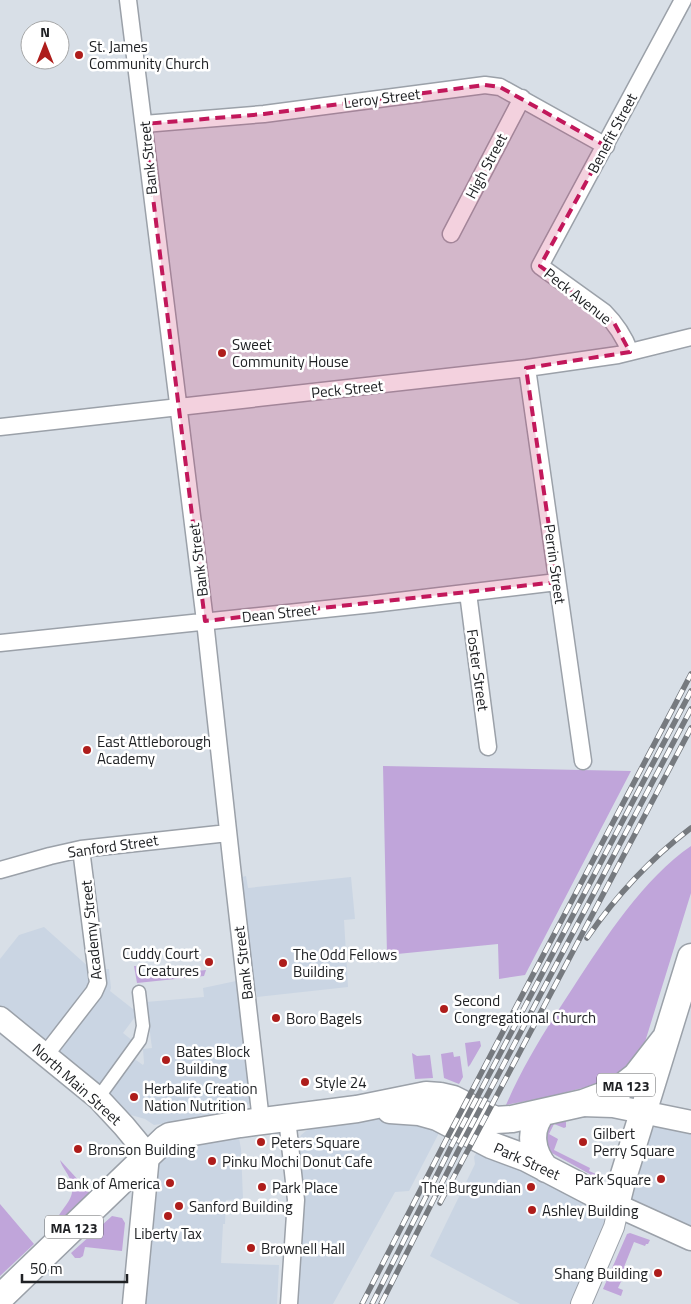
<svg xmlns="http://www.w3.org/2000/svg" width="691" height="1304" font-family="'Titillium Web',sans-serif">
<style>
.built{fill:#cad5e3}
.green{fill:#c0a5da}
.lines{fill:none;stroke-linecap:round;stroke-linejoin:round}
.pedestrian-casing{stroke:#9ba1a9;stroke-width:15}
.minor-casing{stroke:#9ba1a9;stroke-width:19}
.tertiary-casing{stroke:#9ba1a9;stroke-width:22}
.secondary-casing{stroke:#9ba1a9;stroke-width:25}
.trunk-casing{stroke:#9ba1a9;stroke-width:29}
.pedestrian{stroke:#fff;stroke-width:12}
.minor{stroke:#fff;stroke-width:16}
.tertiary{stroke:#fff;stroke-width:20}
.secondary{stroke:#fff;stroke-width:22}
.trunk{stroke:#fff;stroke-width:26}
.rail-casing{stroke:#767a7f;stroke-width:5.5}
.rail{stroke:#fff;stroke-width:4;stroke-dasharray:11;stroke-linecap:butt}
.marked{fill:#c2185b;fill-opacity:0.2;stroke:#c2185b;stroke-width:4;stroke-dasharray:10 6;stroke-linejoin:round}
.poi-dot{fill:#ae1d1b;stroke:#fff;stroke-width:2}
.labels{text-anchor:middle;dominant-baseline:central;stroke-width:5;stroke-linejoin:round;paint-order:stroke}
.shield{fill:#fff;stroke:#636466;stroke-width:1}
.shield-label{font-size:14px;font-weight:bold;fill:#202225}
.poi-label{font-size:15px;fill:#202225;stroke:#fff;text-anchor:start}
.street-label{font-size:15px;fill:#202225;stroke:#fff}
</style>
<rect width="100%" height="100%" fill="#d8dfe7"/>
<path class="built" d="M 246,876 L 248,888 L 351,877 L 355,919 L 344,920 L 348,987 L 257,997 L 256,990 L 251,984 L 239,886 L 242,877 Z
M 44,927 L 91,969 L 109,969 L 111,988 L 110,991 L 138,1013 L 123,1033 L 133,1041 L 103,1081 L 133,1058 L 143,1065 L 144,1063 L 143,1049 L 152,1048 L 146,1002 L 204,997 L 203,988 L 236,981 L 251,1098 L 250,1103 L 239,1111 L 154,1125 L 145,1119 L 131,1115 L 0,1010 L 0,959 L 19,935 Z
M 384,1116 L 441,1129 L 409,1191 L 395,1192 L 333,1304 L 293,1304 L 299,1213 L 304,1210 L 298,1142 L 301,1135 L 316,1123 Z
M 656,1126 L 691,1131 L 691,1233 L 630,1205 L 629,1197 L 653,1129 Z
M 239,1138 L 241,1149 L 243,1199 L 226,1200 L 225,1224 L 223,1224 L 221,1263 L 279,1265 L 277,1304 L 141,1304 L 156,1167 L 163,1153 L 179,1147 Z
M 481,1144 L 605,1213 L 605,1221 L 608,1226 L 571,1304 L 520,1304 L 430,1256 L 475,1164 L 474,1157 Z"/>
<path class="green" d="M 383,766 L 631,771 L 525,975 L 499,979 L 498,944 L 387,955 Z
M 691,846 L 691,893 L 645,1042 L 632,1066 L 610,1081 L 543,1098 L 506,1105 C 524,1063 549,1024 574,986 C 605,938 644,878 691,846 Z
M 134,966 L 136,966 L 137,974 L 142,974 L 142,977 L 206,970 L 204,976 L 137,983 Z
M 480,1041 L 481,1046 L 470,1065 L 468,1067 L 465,1043 Z
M 453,1052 L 454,1057 L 460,1056 L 463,1077 L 459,1084 L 444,1078 L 441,1054 Z
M 412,1053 L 417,1056 L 430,1055 L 433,1078 L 415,1079 Z
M 562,1117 L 566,1122 L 566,1127 L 564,1128 L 554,1124 L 549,1134 L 558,1139 L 554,1150 L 590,1168 L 589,1171 L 596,1174 L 595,1177 L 550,1152 L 545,1146 L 546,1126 Z
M 60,1160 L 90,1193 L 56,1224 C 58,1209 75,1202 72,1185 C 70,1175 62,1168 60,1160 Z
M 0,1204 L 34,1244 L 0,1276 Z
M 112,1216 L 122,1218 L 125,1223 L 122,1251 L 85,1247 L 83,1256 L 80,1258 L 75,1258 L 71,1253 Z
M 630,1233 L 650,1240 L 648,1244 L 646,1244 L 645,1246 L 634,1242 L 624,1267 L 627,1269 L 618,1288 L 623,1290 L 621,1296 L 603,1289 L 627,1234 Z"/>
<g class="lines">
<defs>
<path id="pedestrian" d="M 98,1098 L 140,1040 L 143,1026 L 139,992"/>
<path id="minor" d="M 128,0 L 205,621 L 232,867 L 261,1121
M 144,124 L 264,114 L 485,85 L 500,87 L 606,146
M 451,234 L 522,98
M 630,352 C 624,336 616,324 604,312 L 540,266 L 683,0
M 527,368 L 583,761
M 0,427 L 527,368 L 618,355 L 691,337
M 468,593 L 488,747
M 0,643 L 373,604 L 557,582
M 0,870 L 50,856 L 81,849 L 228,833
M 46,1054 L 94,992 L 98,983 L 81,849
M 287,1118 L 296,1200 L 289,1304"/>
<path id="tertiary" d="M 581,1304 L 614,1227 L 617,1214 L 616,1205"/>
<path id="secondary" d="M 0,1018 L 98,1098 L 124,1126 L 148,1155 L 134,1304
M 582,1105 L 613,1106 L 691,1122
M 616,1205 L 691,1239"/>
<path id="trunk" d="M 390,1110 L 419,1112 L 437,1117 L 491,1145 L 526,1158 L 616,1205 L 622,1181 L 691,957
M 543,1112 C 528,1129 531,1152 546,1169
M 0,1298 L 141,1162 L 165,1139 L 170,1136 L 240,1124 L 357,1109 L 426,1095 L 440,1096 L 453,1099 L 495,1120 L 512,1119 L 583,1103 L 618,1090 L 636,1076 L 664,1040"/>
</defs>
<use href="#pedestrian" class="pedestrian-casing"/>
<use href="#minor" class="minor-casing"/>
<use href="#tertiary" class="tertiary-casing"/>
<use href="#secondary" class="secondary-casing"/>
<use href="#trunk" class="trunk-casing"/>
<use href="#pedestrian" class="pedestrian"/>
<use href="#minor" class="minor"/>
<use href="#tertiary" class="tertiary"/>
<use href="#secondary" class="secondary"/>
<use href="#trunk" class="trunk"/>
<defs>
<path id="rail" d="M 587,938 C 616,896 650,859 691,828
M 440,1203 L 691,728
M 362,1304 L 445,1142 L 691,674
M 372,1304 L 452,1145 L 691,691
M 381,1304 L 459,1149 L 691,709"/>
</defs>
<use href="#rail" class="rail-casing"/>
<use href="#rail" class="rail"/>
</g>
<path class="marked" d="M 485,85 L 500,87 L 606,146 L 540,266 L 613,321 L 630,352 L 526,368 L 557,582 L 205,621 L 144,124 L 264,114 Z"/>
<g class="poi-dot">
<circle cx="79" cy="55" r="5"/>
<circle cx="222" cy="353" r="5"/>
<circle cx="87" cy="750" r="5"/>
<circle cx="209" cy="962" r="5"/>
<circle cx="283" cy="963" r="5"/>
<circle cx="444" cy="1009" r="5"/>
<circle cx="276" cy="1018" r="5"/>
<circle cx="166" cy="1060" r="5"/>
<circle cx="305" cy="1082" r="5"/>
<circle cx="134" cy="1097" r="5"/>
<circle cx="261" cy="1142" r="5"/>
<circle cx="583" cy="1142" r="5"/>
<circle cx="78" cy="1149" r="5"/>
<circle cx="212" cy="1161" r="5"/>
<circle cx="661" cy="1179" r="5"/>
<circle cx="170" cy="1183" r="5"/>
<circle cx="262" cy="1187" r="5"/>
<circle cx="531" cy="1187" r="5"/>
<circle cx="179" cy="1206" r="5"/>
<circle cx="532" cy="1210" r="5"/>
<circle cx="168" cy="1216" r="5"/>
<circle cx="251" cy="1248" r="5"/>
<circle cx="658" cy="1273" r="5"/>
</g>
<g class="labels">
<g class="shield">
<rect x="597" y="1073.5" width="58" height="23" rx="4"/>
<rect x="45" y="1215.5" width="58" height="23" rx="4"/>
</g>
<g class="shield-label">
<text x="626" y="1085">MA 123</text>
<text x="74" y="1227">MA 123</text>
</g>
<g class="poi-label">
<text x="89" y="46">St. James<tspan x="89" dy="17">Community Church</tspan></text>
<text x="232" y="344">Sweet<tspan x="232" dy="17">Community House</tspan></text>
<text x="97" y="741">East Attleborough<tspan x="97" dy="17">Academy</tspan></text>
<text x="199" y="953" text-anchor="end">Cuddy Court<tspan x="199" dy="17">Creatures</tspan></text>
<text x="293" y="954">The Odd Fellows<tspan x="293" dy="17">Building</tspan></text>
<text x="454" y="1000">Second<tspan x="454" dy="17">Congregational Church</tspan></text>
<text x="286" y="1018">Boro Bagels</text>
<text x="176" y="1051">Bates Block<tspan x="176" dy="17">Building</tspan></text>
<text x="315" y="1082">Style 24</text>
<text x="144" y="1088">Herbalife Creation<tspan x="144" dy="17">Nation Nutrition</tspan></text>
<text x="593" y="1133">Gilbert<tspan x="593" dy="17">Perry Square</tspan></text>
<text x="271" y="1142">Peters Square</text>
<text x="88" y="1149">Bronson Building</text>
<text x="222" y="1161">Pinku Mochi Donut Cafe</text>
<text x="651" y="1179" text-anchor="end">Park Square</text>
<text x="160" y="1183" text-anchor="end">Bank of America</text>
<text x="272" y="1187">Park Place</text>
<text x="521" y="1187" text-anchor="end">The Burgundian</text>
<text x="189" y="1206">Sanford Building</text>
<text x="542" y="1210">Ashley Building</text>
<text x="168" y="1233" text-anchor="middle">Liberty Tax</text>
<text x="261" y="1248">Brownell Hall</text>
<text x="648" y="1273" text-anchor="end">Shang Building</text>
</g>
<g class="street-label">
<text transform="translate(382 98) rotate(-7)">Leroy Street</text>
<text transform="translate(612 133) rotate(-62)">Benefit Street</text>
<text transform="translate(148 158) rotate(-96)">Bank Street</text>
<text transform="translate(486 166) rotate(-62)">High Street</text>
<text transform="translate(578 296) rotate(38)">Peck Avenue</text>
<text transform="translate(347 389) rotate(-6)">Peck Street</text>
<text transform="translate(198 560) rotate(-97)">Bank Street</text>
<text transform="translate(555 564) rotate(82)">Perrin Street</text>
<text transform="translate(279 613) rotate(-6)">Dean Street</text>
<text transform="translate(478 670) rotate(82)">Foster Street</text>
<text transform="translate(113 846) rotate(-8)">Sanford Street</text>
<text transform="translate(91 930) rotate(-96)">Academy Street</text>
<text transform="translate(243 963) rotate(-97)">Bank Street</text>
<text transform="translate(77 1084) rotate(42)">North Main Street</text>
<text transform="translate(527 1161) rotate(24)">Park Street</text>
</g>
</g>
<g transform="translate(45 45)"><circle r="24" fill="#ffffff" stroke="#a6a7a8"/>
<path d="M0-4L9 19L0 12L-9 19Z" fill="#ae1d1b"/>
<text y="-8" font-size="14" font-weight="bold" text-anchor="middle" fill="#202225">N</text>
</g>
<path d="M22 1274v8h105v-8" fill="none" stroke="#202225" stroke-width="2.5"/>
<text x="30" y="1274" font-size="15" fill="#202225" stroke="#ffffff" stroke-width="4" paint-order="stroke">50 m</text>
</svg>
